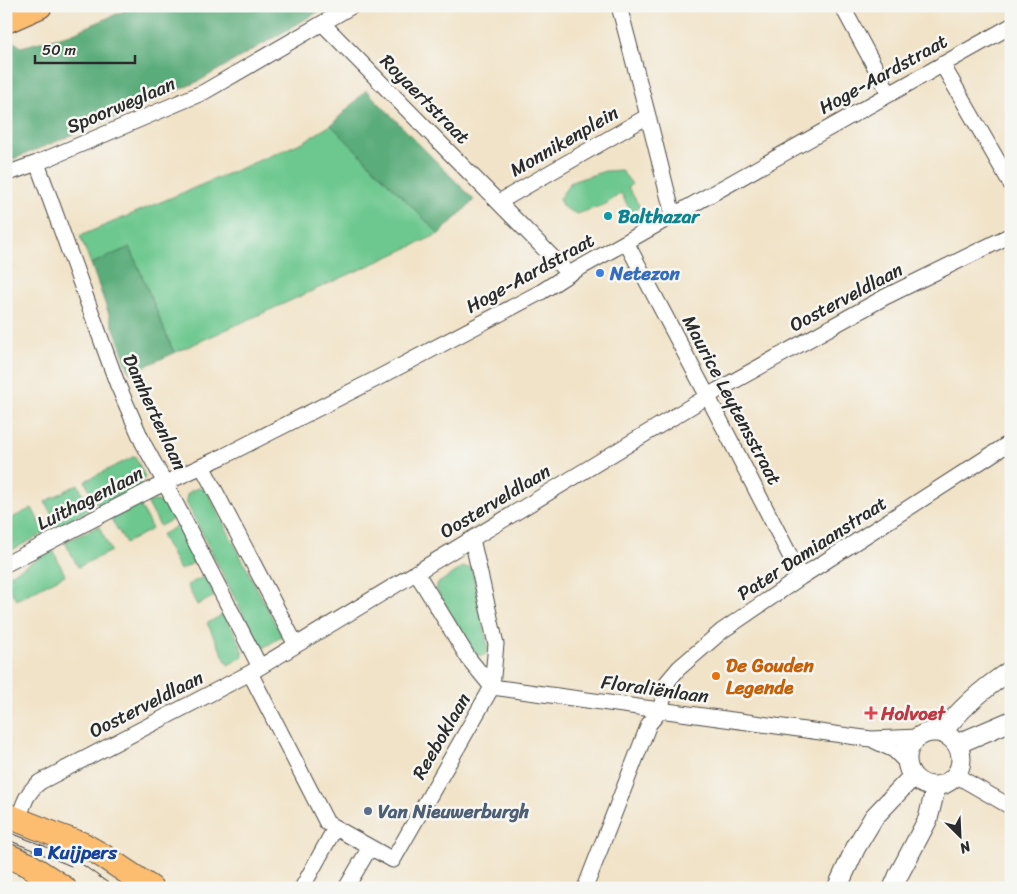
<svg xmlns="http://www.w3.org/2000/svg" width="1017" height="894" font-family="Sriracha,sans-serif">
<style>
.green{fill:#6dc88f;stroke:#4c7a5d}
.forest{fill:#5aac7a;stroke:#426c52}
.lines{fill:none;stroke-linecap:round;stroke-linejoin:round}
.minor-casing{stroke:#494743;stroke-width:17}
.tertiary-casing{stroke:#494743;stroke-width:21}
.primary-casing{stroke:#494743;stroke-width:26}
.minor{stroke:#fff;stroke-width:15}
.tertiary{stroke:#fff;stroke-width:19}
.primary{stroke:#fcbd6f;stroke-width:24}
.tram{stroke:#2b2b2b;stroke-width:1}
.culture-dot{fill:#0f9aa8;stroke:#f6f6f2;stroke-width:2}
.shop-dot{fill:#3f7fe0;stroke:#f6f6f2;stroke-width:2}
.food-dot{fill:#e8710a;stroke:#f6f6f2;stroke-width:2}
.health-dot{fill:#e0444e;stroke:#f6f6f2;stroke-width:2}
.service-dot{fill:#5c6f8a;stroke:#f6f6f2;stroke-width:2}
.transit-dot{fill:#1a4fb4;stroke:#f6f6f2;stroke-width:2}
.labels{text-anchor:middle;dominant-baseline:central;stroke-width:5;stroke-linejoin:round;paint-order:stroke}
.street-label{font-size:19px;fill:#2b2b2b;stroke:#f6f6f2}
.culture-label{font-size:19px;font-weight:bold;fill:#0d838f;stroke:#f6f6f2;text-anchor:start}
.shop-label{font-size:19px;font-weight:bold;fill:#366cbe;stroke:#f6f6f2;text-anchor:start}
.food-label{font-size:19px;font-weight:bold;fill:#c56008;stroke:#f6f6f2;text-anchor:start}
.health-label{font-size:19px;font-weight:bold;fill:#be3a42;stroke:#f6f6f2;text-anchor:start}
.service-label{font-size:19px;font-weight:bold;fill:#4e5e75;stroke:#f6f6f2;text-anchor:start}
.transit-label{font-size:19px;font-weight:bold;fill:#164399;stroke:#f6f6f2;text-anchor:start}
</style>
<rect width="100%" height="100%" fill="#f6f6f2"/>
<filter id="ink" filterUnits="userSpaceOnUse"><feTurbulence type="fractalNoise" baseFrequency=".02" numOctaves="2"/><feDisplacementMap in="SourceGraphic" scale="10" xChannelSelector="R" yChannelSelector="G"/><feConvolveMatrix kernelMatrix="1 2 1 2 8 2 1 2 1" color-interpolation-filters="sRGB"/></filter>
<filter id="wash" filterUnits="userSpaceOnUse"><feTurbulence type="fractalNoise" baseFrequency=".0096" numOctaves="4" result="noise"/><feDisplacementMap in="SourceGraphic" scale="20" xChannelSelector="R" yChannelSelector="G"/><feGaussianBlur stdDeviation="1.12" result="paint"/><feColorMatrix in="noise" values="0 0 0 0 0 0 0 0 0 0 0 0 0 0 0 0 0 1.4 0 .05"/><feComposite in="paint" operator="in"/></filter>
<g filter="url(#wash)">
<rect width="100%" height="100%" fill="#f1e3c8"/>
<path class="green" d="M 331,125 L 439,234 L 174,353 L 130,247 L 91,264 L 80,236 L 303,142 Z
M 621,170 L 632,184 L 628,187 L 640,207 L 631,212 L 621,193 L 606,204 L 577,214 L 563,207 L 559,199 L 571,182 L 605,171 Z
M 135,456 L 145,477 L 140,485 L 98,506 L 85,481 Z
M 78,484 L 90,509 L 58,527 L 45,502 Z
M 199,488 L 205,490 L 208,493 L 281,635 L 281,637 L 263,648 L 258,644 L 187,504 C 184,494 190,490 199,488 Z
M 155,501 C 167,502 170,509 175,518 L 160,526 L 147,502 Z
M 140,505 L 152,529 L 126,543 L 111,519 Z
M 32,508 L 45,533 L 6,553 L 6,521 Z
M 179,525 L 197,561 L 180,570 L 161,535 Z
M 99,526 L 111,551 L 78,567 L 65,542 Z
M 53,550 L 65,575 L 16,600 L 6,583 L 6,577 Z
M 463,567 L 470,568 L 472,571 L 488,646 C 488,651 487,654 482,656 L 476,655 L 474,652 L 437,591 L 437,584 L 440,582 Z
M 205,576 L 215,596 L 197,605 L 187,585 Z
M 224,614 C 230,626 243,644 243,657 L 228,665 L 207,623 Z"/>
<path class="forest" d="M 135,6 L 328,6 L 199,81 L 128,112 L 6,162 L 6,39 L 9,38 L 21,47 L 71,34 Z
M 366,90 L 474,200 L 439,234 L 331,125 Z
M 130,247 L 174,353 L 130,373 L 91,264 Z"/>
</g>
<g filter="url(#ink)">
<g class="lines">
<defs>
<path id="minor" d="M 619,6 L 648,116 L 673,215
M 842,6 L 889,93
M 323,24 L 569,274
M 942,64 L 1011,184
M 37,163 L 117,383 L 143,443 L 165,483 L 260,667
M 6,174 L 37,163 L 204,92 L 352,6
M 499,202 L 648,116
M 626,242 L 707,395 L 801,577
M 202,466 L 296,645
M 6,564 L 152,489 L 224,456 L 374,380 L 541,292 L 569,274 L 626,242 L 1011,26
M 416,572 L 469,659 L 492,687
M 250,673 L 327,823 L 393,860 L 492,687 L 496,644 L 472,539
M 492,687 L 871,739 L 919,737
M 875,741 L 894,750 L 907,763
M 957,776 L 1011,807
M 18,820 C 24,803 26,793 40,782 L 250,673 L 718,390 L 885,297 L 1011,235
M 302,888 L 335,828
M 346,888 L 370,847
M 585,888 L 649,724 L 660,711 L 668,681 L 679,668 L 722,631 L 801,577 L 1011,442"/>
<path id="tertiary" d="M907 759a27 27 0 1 1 54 0a27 27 0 1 1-54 0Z
M 942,733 C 961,707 984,688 1011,670
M 957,744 L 1011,721
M 837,888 L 856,847 L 874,817 L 913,776
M 893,888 L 899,874 L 928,819 L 936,786"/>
<path id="primary" d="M 6,21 L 40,6
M 6,815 L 61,837 L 82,844 L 103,856 L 151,888
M 6,855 L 29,865 L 64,888"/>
</defs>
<use href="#minor" class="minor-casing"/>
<use href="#tertiary" class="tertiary-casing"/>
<use href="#primary" class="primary-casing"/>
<use href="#minor" class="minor"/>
<use href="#tertiary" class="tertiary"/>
<use href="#primary" class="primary"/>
<path class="tram" d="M 6,831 L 62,853 L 83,865 L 115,888
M 6,839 L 71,866"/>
</g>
</g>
<circle class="culture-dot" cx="608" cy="216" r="5"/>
<circle class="shop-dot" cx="600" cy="273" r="5"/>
<circle class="food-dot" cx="716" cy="676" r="5"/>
<path class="health-dot" d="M868.5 705.5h5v5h5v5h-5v5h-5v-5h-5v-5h5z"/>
<circle class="service-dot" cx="368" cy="811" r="5"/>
<rect class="transit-dot" x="33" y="847" width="10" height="10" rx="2.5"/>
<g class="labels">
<g class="street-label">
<text transform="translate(883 74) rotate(-29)">Hoge-Aardstraat</text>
<text transform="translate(425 99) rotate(45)">Royaertstraat</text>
<text transform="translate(121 105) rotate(-23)">Spoorweglaan</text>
<text transform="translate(564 141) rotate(-30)">Monnikenplein</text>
<text transform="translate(530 273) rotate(-29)">Hoge-Aardstraat</text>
<text transform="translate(846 297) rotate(-28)">Oosterveldlaan</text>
<text transform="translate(732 400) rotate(62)">Maurice Leytensstraat</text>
<text transform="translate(155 412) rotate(65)">Damhertenlaan</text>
<text transform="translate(90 498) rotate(-27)">Luithagenlaan</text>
<text transform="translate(495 501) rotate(-31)">Oosterveldlaan</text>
<text transform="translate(812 548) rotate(-33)">Pater Damiaanstraat</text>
<text transform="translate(655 689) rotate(8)">Floraliënlaan</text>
<text transform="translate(146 704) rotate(-27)">Oosterveldlaan</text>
<text transform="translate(441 736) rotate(-60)">Reeboklaan</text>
</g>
<g class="culture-label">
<text x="618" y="216">Balthazar</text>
</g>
<g class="shop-label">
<text x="610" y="273">Netezon</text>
</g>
<g class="food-label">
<text x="726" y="665">De Gouden<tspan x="726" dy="22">Legende</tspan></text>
</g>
<g class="health-label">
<text x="881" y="713">Holvoet</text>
</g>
<g class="service-label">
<text x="378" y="811">Van Nieuwerburgh</text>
</g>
<g class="transit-label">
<text x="48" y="852">Kuijpers</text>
</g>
</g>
<rect width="1017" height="894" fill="none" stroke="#f6f6f2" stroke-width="25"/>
<g transform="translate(960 836) rotate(156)" stroke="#f6f6f2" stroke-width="4" paint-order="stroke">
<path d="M0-4L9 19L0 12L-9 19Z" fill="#2b2b2b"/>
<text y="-8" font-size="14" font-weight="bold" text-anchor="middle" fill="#2b2b2b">N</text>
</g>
<path d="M35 55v8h100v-8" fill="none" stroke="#2b2b2b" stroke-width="2.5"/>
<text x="42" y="55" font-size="15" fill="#2b2b2b" stroke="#f6f6f2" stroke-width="4" paint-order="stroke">50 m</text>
</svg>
